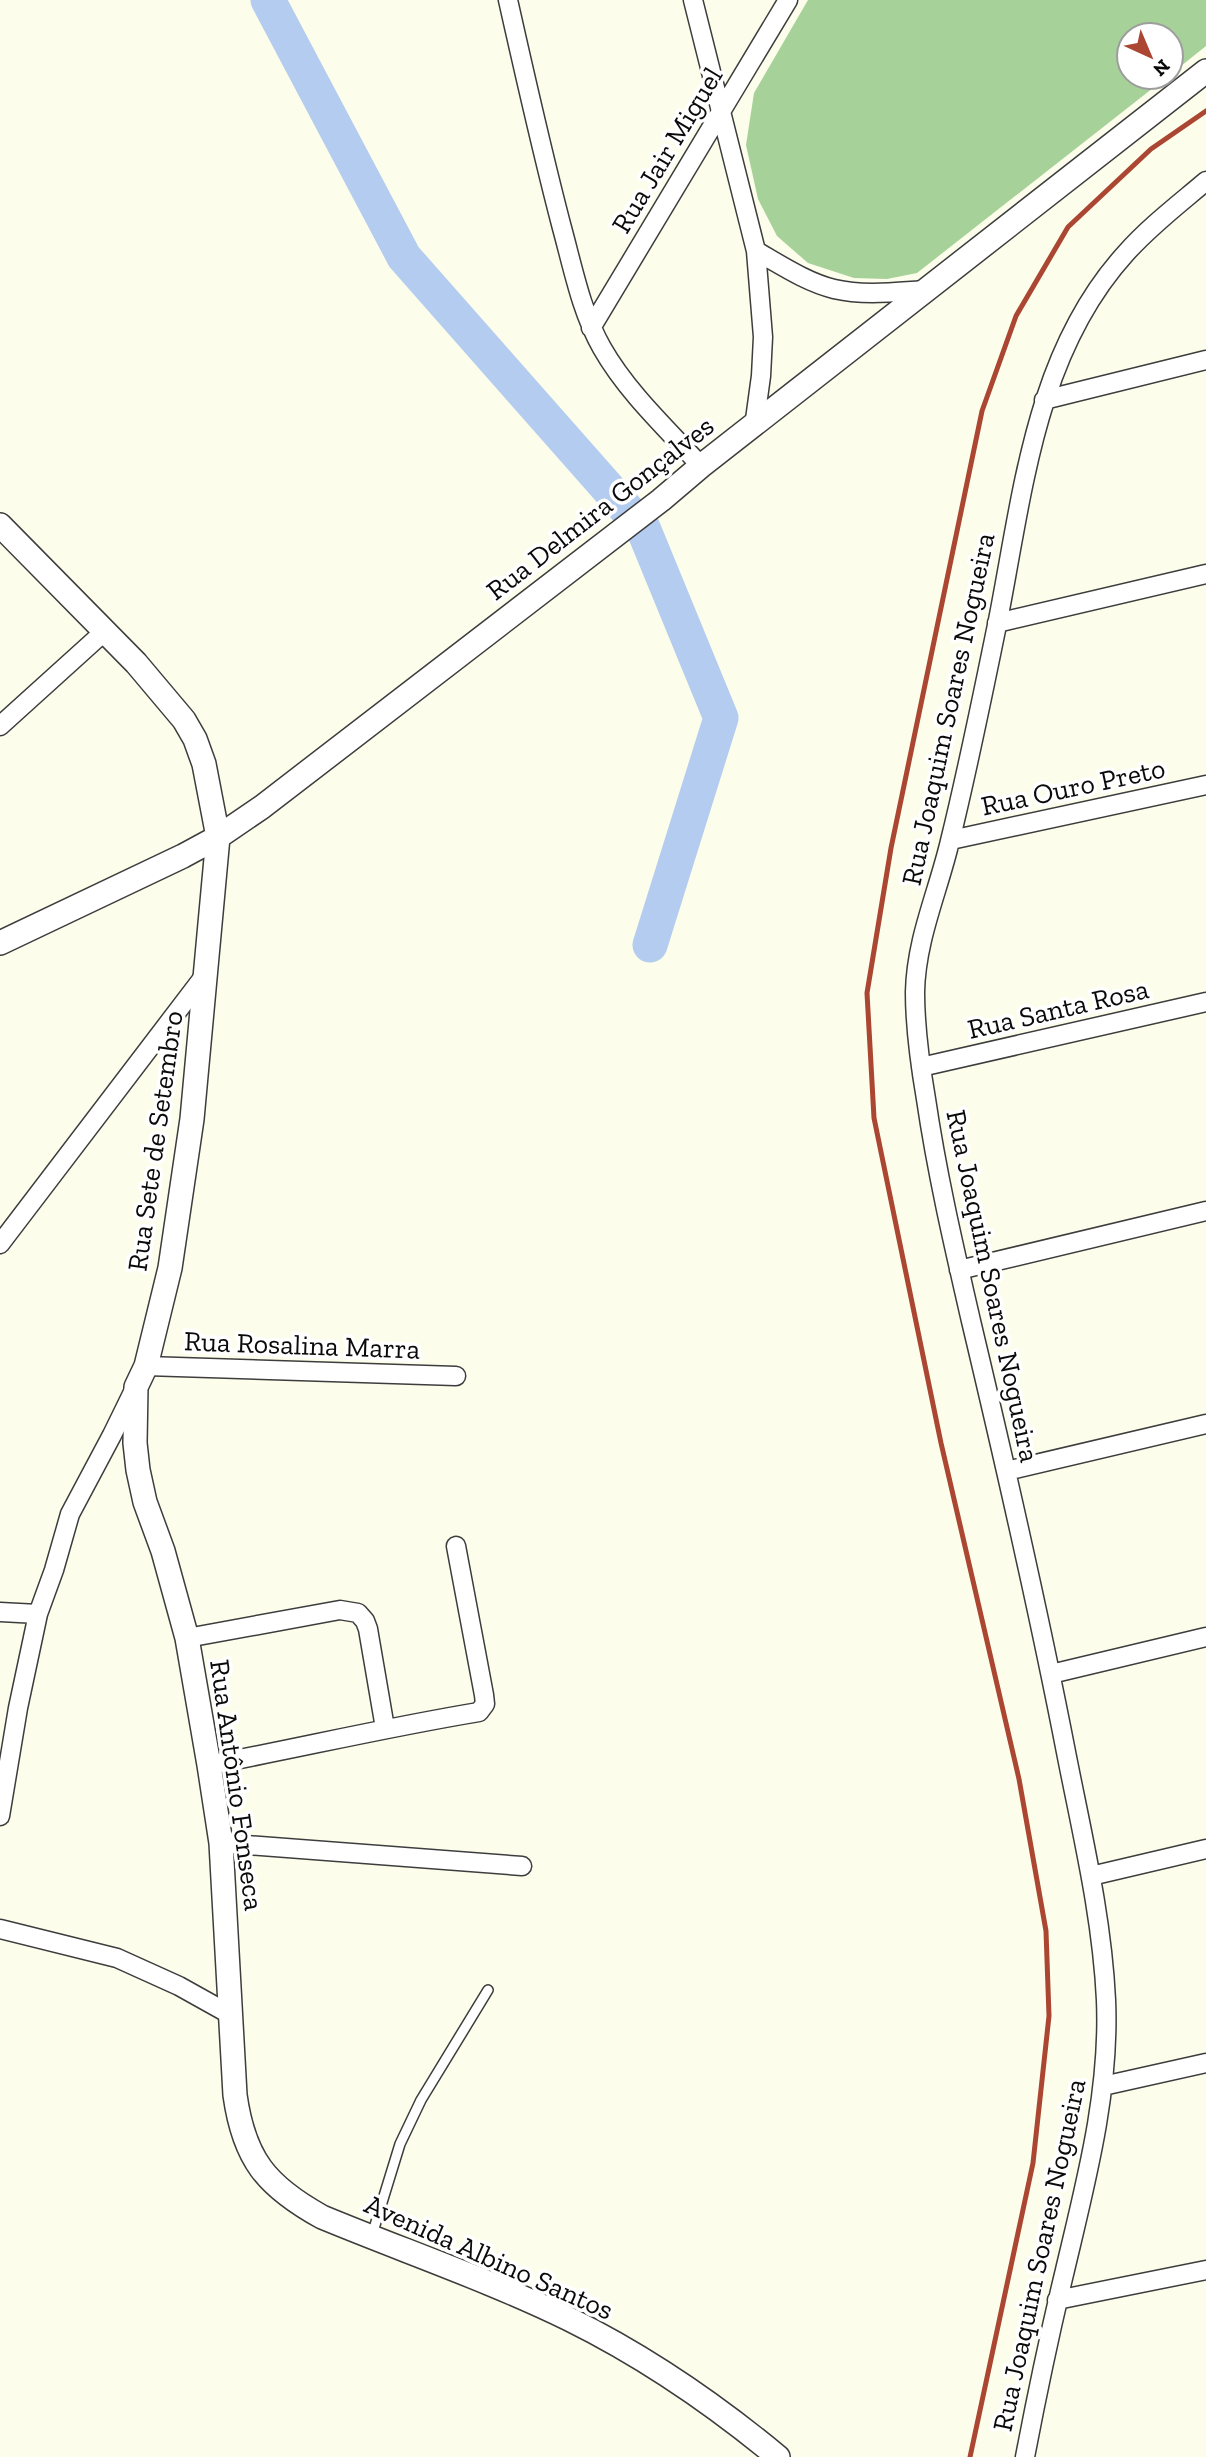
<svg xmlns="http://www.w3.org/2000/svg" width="1206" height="2457" font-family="'Zilla Slab',serif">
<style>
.forest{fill:#a6d299}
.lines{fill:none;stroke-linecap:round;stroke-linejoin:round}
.river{stroke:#b4ccef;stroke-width:35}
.service-casing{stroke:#3d3d3d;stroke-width:12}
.minor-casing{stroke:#3d3d3d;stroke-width:21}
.tertiary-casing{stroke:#3d3d3d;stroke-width:26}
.service{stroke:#fff;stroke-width:9}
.minor{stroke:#fff;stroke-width:18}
.tertiary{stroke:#fff;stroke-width:23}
.rail{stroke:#ab4632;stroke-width:5}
.labels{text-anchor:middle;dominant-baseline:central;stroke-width:7;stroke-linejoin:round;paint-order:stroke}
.street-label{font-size:28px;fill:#0a0a0a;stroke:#fff}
</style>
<rect width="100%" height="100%" fill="#fcfdea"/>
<path class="forest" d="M 808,0 L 1206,0 L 1206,46 L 1171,74 L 1171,35 L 1129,35 L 1129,77 L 1167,77 L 917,273 L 887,279 L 854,278 L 808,263 L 777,236 L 758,199 L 746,145 L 754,93 Z"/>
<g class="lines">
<path class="river" d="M 268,0 L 404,257 L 643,528 L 721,718 L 650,945"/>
<defs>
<path id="service" d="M 372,2235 L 400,2144 L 421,2100 L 488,1990"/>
<path id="minor" d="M 508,0 C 525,76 542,152 562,228 C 573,268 581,311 602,348 C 627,392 667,429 701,466
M 693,0 L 756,251 L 763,337 L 761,376 L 754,427
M 756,251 C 781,265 806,282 834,289 C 864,296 895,292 926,290
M 591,328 L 788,0
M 1044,400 L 1206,360
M 997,623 L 1206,574
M 0,726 L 105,631
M 951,840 L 1206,785
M 921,1067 L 1206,1002
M 0,1244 L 205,975
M 959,1270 L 1206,1211
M 146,1366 L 456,1376
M 1006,1471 L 1206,1424
M 0,1612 L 38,1614
M 187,1638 L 340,1610 L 358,1613 L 365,1621 L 368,1629 L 385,1728
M 1051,1674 L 1206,1637
M 209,1765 C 299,1748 388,1727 479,1712 L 485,1704 L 484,1695 L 456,1546
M 0,1816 L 18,1708 L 38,1614 L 54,1570 L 70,1514 L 112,1435 L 134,1390
M 221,1843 L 522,1866
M 1091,1876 L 1206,1849
M 0,1929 L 117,1958 L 179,1986 L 231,2015
M 1103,2086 L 1206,2063
M 1057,2300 L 1206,2270
M 1025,2457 C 1037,2394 1050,2332 1065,2270 C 1086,2181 1110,2092 1106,2000 C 1102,1916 1082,1834 1066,1752 C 1038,1608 1005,1464 971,1321 C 954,1247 937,1174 926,1099 C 920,1064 915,1028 915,992 C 916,939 938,892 950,841 C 968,768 983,694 998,620 C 1023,493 1035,353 1126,253 C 1150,226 1179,204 1206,181"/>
<path id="tertiary" d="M 0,525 L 136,663 L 184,720 L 195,739 L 204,764 L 218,837 L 192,1119 L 170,1268 L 146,1366 L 136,1387 L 135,1443 L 138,1470 L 145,1502 L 163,1551 L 187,1638 L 209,1765 L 221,1843 L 235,2095 C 244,2159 266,2186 322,2217 C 404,2251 489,2280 569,2319 C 644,2356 714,2404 778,2457
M 0,943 L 183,856 L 218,837 L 262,807 L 661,500 L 701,466 L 1206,71"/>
</defs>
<use href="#service" class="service-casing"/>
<use href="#minor" class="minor-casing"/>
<use href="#tertiary" class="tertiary-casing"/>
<use href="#service" class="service"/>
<use href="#minor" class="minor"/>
<use href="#tertiary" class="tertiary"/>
<path class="rail" d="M 970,2457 L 1033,2163 L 1049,2016 L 1046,1931 L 1019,1779 L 941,1443 L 874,1118 L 867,993 L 891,848 L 982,411 L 1016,316 L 1068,227 L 1151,149 L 1206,111"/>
</g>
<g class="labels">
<g class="street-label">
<text transform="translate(667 150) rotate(-59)">Rua Jair Miguel</text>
<text transform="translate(600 508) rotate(-38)">Rua Delmira Gonçalves</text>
<text transform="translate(948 709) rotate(-78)">Rua Joaquim Soares Nogueira</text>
<text transform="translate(1073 787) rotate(-12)">Rua Ouro Preto</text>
<text transform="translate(1058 1009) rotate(-13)">Rua Santa Rosa</text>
<text transform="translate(155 1141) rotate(-82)">Rua Sete de Setembro</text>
<text transform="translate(993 1286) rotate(78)">Rua Joaquim Soares Nogueira</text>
<text transform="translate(302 1345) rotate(2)">Rua Rosalina Marra</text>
<text transform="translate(237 1785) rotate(82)">Rua Antônio Fonseca</text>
<text transform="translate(1039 2255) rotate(-78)">Rua Joaquim Soares Nogueira</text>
<text transform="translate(489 2257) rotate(24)">Avenida Albino Santos</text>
</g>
</g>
<g transform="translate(1150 56) rotate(136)"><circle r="33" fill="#ffffff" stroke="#9d9d9d" stroke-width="2"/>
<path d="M0-5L12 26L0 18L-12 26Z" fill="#ab4632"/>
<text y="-10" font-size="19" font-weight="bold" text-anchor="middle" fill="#0a0a0a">N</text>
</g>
</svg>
